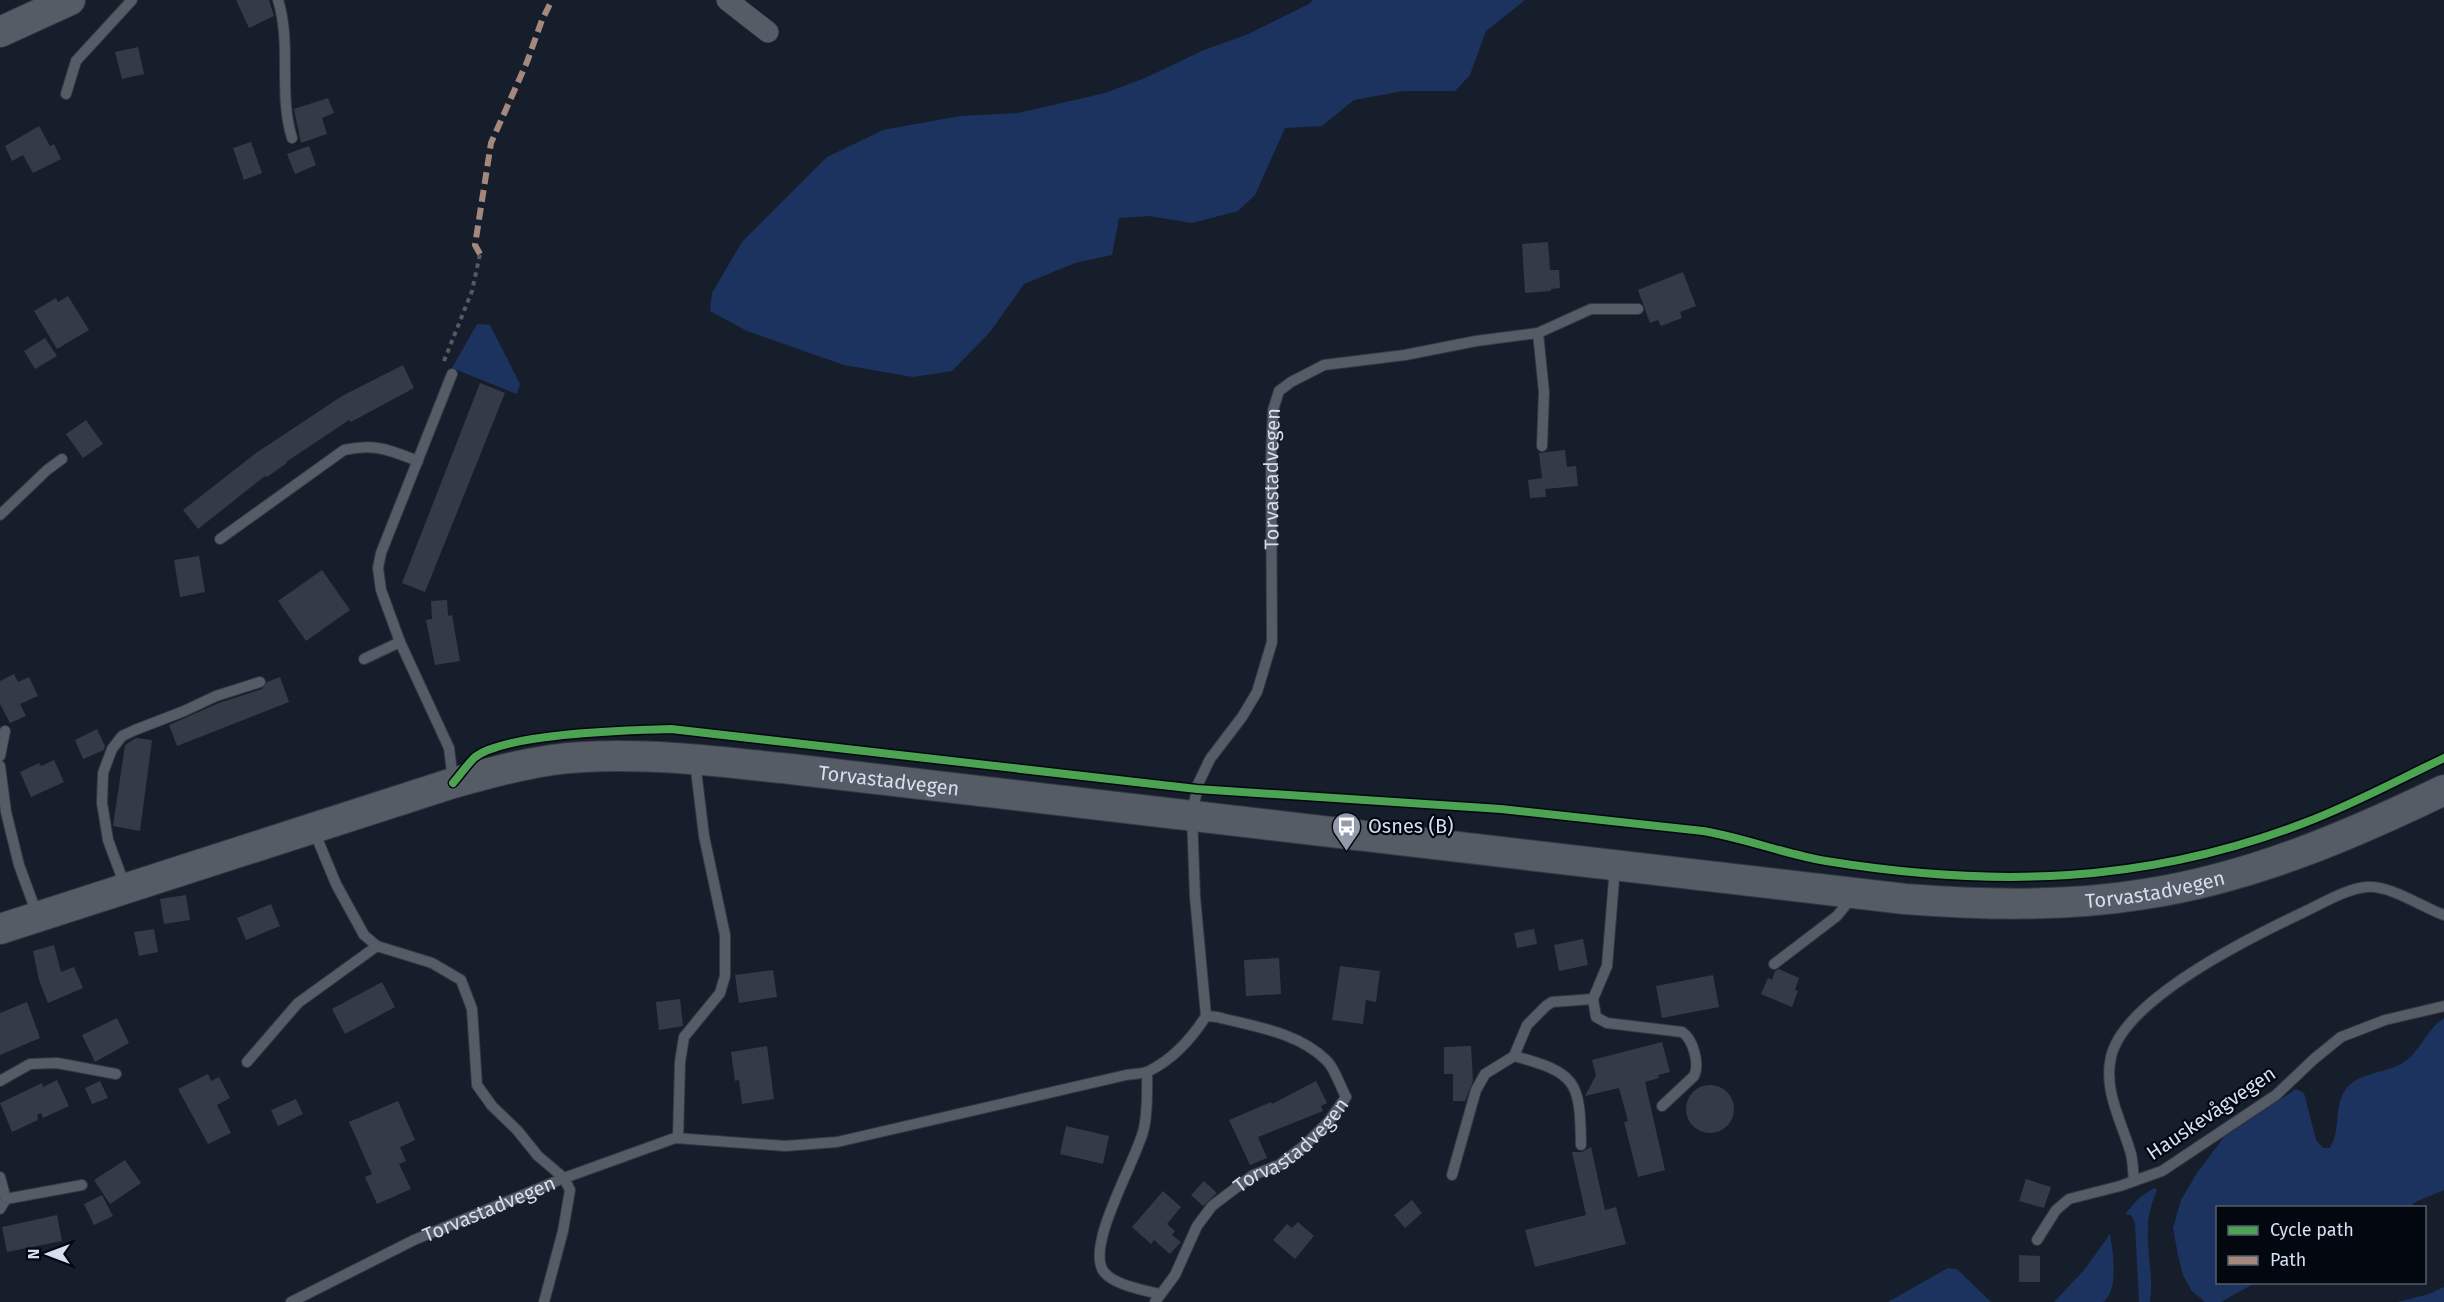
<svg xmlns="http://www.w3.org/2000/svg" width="2444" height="1302" font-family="'Fira Sans',sans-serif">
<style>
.green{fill:#1c3360}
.building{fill:#343b47}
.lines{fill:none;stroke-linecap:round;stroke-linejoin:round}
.service-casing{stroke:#333943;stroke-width:12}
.minor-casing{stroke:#333943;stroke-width:22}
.secondary-casing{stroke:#333943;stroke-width:32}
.path{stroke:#545a63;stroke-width:4;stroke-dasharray:4.5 4.5;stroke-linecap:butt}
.service{stroke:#565c66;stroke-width:10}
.minor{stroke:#565c66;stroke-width:21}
.secondary{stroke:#565c66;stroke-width:30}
.quiet{stroke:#a5887d;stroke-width:6;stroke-dasharray:12 6;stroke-linecap:butt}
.cycleway-casing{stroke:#030710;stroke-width:11}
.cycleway{stroke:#4ca352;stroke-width:8}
.labels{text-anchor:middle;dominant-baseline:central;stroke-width:4.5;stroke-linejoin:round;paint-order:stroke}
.street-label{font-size:20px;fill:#d6dff0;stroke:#030710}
.poi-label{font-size:20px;fill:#d6dff0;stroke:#030710;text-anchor:start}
</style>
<rect width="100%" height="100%" fill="#171e2b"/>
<path class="green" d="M 1313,0 L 1525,0 L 1486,31 L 1470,75 L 1455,91 L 1403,91 L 1354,100 L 1322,126 L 1285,128 L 1255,195 L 1238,211 L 1192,223 L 1149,216 L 1119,218 L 1112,255 L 1075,263 L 1024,284 L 990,332 L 952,371 L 913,377 L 844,365 L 747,331 L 710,311 L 712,293 L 742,242 L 827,157 L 883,130 L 960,116 L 1018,113 L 1105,93 L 1145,78 L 1204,50 L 1246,35 L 1309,4 Z
M 477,324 L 490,325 L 520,384 L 517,394 L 452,368 Z
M 2444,1018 L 2444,1190 L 2415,1202 L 2410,1207 L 2218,1208 L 2218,1282 L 2255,1283 L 2221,1302 L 2205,1302 L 2191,1290 L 2183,1275 L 2178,1255 L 2173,1228 L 2181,1200 L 2197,1173 L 2224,1137 L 2296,1089 L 2304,1093 L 2316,1140 L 2323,1148 L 2330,1148 C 2341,1129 2334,1112 2343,1094 C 2353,1073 2381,1074 2399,1065 C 2420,1055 2425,1030 2444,1018 Z
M 2154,1188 L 2157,1190 C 2152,1202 2148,1214 2148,1227 C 2146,1252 2154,1276 2150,1302 L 2139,1302 L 2135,1223 L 2131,1215 L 2125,1214 L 2140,1197 Z
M 2110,1234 C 2113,1251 2119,1292 2103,1302 L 2054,1302 L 2085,1269 Z
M 1948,1268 L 1957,1269 L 1991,1302 L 1888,1302 Z
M 2444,1287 L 2444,1302 L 2398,1302 L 2429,1294 Z"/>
<path class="building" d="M 236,0 L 269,0 L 274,16 L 249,28 Z
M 138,47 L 144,74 L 122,79 L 115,52 Z
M 328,98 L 334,113 L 322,118 L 327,134 L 301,143 L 294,109 Z
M 39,126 L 50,146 L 54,144 L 61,159 L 33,173 L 23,155 L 12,161 L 5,146 Z
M 251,142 L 262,173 L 244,180 L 233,148 Z
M 309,146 L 316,165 L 295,174 L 287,154 Z
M 1548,242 L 1550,270 L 1559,270 L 1560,288 L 1551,289 L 1551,291 L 1525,293 L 1522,244 Z
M 1683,272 L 1696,306 L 1680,312 L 1682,318 L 1661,326 L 1658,320 L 1650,323 L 1638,290 Z
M 68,296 L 89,330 L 57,349 L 34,311 L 56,298 L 58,302 Z
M 45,338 L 57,356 L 35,369 L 24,351 Z
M 403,365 L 414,388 L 351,422 L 349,420 L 286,462 L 287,463 L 267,477 L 265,476 L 198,529 L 183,510 L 256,453 L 342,396 Z
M 480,383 L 505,393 L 425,592 L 402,583 Z
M 86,420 L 103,444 L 83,458 L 66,434 Z
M 1565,450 L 1567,467 L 1576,466 L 1578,486 L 1545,489 L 1546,497 L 1530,498 L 1528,480 L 1542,478 L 1539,453 Z
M 199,556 L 205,592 L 180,597 L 174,560 Z
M 322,570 L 350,610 L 306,641 L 278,601 Z
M 447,600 L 448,616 L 452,615 L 460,661 L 435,665 L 426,620 L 432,619 L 431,601 Z
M 14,674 L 18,682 L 29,677 L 38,696 L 20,704 L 26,716 L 10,723 L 0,704 L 0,681 Z
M 280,677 L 289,702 L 177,746 L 169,725 L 219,703 L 262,689 L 267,682 Z
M 97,729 L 105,746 L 104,750 L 83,759 L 75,740 Z
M 136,738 L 152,740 L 140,831 L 113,826 L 125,745 Z
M 54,760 L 64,782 L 31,797 L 20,772 L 39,763 L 41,766 Z
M 186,895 L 190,920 L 164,924 L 160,899 Z
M 271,904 L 280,926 L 246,940 L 237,918 Z
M 154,929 L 158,952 L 139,956 L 134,932 Z
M 1534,929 L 1537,944 L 1517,948 L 1514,933 Z
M 1583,939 L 1588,965 L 1559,971 L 1554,945 Z
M 54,945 L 61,972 L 74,967 L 83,988 L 48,1003 L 39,980 L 33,951 Z
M 1279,958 L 1281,994 L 1246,996 L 1244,960 Z
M 1340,966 L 1380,971 L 1376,1002 L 1366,1000 L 1363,1024 L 1332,1020 Z
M 1779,969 L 1799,978 L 1795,990 L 1798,991 L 1792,1007 L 1761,994 L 1768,978 L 1772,980 L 1775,971 Z
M 773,970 L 777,997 L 739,1003 L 735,975 Z
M 1713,975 L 1719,1007 L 1662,1018 L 1656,986 Z
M 382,982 L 395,1007 L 345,1034 L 332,1009 Z
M 680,999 L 683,1026 L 659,1030 L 656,1002 Z
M 27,1002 L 40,1038 L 0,1055 L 0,1013 Z
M 117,1018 L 129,1043 L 95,1062 L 82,1035 Z
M 1662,1042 L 1670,1072 L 1658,1075 L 1659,1078 L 1645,1082 L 1665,1170 L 1638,1177 L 1624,1122 L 1628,1121 L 1619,1088 L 1585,1096 L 1596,1075 L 1592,1060 Z
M 767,1046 L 774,1099 L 742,1104 L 739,1080 L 735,1081 L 731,1052 Z
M 1471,1046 L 1473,1081 L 1465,1101 L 1453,1101 L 1453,1074 L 1444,1074 L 1444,1047 Z
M 208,1074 L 211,1081 L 219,1077 L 230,1098 L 217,1105 L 231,1133 L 208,1144 L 178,1089 Z
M 57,1080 L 69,1106 L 43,1118 L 41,1113 L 37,1115 L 38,1120 L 12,1132 L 0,1103 L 42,1083 L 43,1087 Z
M 100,1081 L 108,1098 L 92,1104 L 85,1088 Z
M 1316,1081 L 1327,1103 L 1321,1106 L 1323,1111 L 1258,1137 L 1267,1158 L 1250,1165 L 1229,1120 L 1271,1102 L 1272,1104 Z
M1686 1109a24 24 0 1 1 48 0a24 24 0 1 1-48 0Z
M 296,1099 L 303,1114 L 278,1126 L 271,1110 Z
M 398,1101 L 415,1140 L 400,1147 L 406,1161 L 399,1164 L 411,1189 L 377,1204 L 365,1177 L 372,1174 L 349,1122 Z
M 1066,1126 L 1109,1136 L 1103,1164 L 1060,1154 Z
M 1591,1147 L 1605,1210 L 1616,1207 L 1626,1244 L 1535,1267 L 1525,1230 L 1586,1215 L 1572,1152 L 1582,1152 Z
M 125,1160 L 141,1183 L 110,1204 L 94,1180 Z
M 2026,1179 L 2051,1187 L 2044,1208 L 2019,1201 Z
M 1204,1181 L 1217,1193 L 1203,1206 L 1191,1195 Z
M 1163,1191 L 1181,1207 L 1167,1224 L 1175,1231 L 1172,1235 L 1181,1242 L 1170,1254 L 1154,1240 L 1151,1244 L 1132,1227 Z
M 102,1195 L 113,1216 L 94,1225 L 84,1204 Z
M 1412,1200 L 1422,1213 L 1405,1228 L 1394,1215 Z
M 57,1215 L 62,1241 L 7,1252 L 2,1227 Z
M 1298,1222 L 1314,1236 L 1295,1259 L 1273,1240 L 1287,1224 L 1292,1228 Z
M 2019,1255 L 2040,1256 L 2040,1282 L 2019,1282 Z"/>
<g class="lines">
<defs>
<g id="service">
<path d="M 278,0 C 292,45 278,93 292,138"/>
<path d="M 66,94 L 76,61 L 132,0"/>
<path d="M 1538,333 L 1544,392 L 1542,446"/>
<path d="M 452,374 L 381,553 L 378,568 L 381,590 L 400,642 L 449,748 L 453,780"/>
<path d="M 0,515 L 47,470 L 62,459"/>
<path d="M 220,539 L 344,450 C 375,443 389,450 418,461"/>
<path d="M 364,659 L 400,642"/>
<path d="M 0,756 L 5,731"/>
<path d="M 0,766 L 6,812 L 19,865 L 37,914"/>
<path d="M 314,831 L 336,884 L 364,935 L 377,946 L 432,963 L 461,980 L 472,1009 L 477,1085 L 492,1106 L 517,1130 L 538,1156 L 564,1178 L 570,1190 L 563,1231 L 544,1302"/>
<path d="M 1615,867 L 1607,966 L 1593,999 L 1596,1017 L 1607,1023 L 1682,1032 C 1693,1039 1700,1064 1694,1076 L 1662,1106"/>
<path d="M 125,886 L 108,840 L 102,803 L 103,773 L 112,749 L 122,736 L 135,730 L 184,711 L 216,696 L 260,682"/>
<path d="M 1774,964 L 1837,916 L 1845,906 L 1848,895"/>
<path d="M 1514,1056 C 1577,1073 1580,1081 1581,1145"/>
<path d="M 247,1062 L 298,1003 L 377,946"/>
<path d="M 1147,1072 C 1147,1090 1148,1110 1144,1128 C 1138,1158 1084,1246 1104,1272 C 1114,1285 1144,1290 1159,1294"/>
<path d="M 0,1081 L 30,1064 L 57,1063 L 116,1074"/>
<path d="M 678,1138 L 680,1062 L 684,1037 L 720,993 L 725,976 L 725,935 L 704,836 L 695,762"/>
<path d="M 1452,1175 L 1476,1090 L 1485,1074 L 1514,1056 L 1527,1025 L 1546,1006 L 1552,1002 L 1593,999"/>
<path d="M 0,1177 L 6,1199 L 0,1209"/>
<path d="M 2134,1181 C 2133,1172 2133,1162 2131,1154 C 2122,1122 2103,1091 2111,1057 C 2124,999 2253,936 2304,912 C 2323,903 2345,889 2367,887 C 2390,885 2422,907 2444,915"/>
<path d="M 6,1199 L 82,1185"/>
<path d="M 2037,1240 L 2056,1210 L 2069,1199 L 2120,1186 L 2162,1171 L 2276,1095 L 2314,1059 L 2341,1037 L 2385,1020 L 2444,1006"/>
<path id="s1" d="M 291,1302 L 414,1240 L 564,1178 L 675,1138 L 785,1146 L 837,1142 L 1126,1075 C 1133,1074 1142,1074 1149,1071 C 1173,1059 1192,1038 1206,1016 L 1195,897 L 1192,815 L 1198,784 L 1210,759 L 1242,717 L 1257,692 L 1272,642 L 1271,459 L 1273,410 L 1279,391 L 1291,382 L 1324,365 L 1405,355 L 1476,341 L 1538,333 L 1591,309 L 1638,309"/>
<path id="s2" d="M 1155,1302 L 1175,1275 L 1197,1226 L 1212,1206 L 1253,1175 L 1279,1165 L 1305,1145 L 1329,1121 L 1346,1097 C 1340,1086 1335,1068 1326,1060 C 1298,1032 1252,1026 1217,1017 L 1206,1016"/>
</g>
<path id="minor" d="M 727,0 L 768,32"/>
<g id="secondary">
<path d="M 0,32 L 70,0"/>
<path id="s3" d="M 0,929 L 453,783 C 496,771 539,759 584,757 C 653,753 722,762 791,769 L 1905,899 C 1984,905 2065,907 2145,894 C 2250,878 2349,836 2444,790"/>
</g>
</defs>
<use href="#service" class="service-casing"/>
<use href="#minor" class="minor-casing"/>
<use href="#secondary" class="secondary-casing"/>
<path class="path" d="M 444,361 L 472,291 L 480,254"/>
<use href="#service" class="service"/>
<use href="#minor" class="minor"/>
<use href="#secondary" class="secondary"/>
<path class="quiet" d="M 480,254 L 475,245 L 491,143 L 527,62 L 542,20 L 552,0"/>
<defs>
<path id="cycleway" d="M 453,783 C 460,775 467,765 474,758 C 504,733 630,730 671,729 L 1197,789 L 1501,809 L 1703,831 C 1745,838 1784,854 1826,861 C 1993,888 2145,884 2304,823 C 2352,805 2398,780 2444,758"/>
</defs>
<use href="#cycleway" class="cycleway-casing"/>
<use href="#cycleway" class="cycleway"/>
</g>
<defs>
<symbol id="bus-pin" viewBox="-11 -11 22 30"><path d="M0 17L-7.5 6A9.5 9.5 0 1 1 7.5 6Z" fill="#939bab" stroke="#030710"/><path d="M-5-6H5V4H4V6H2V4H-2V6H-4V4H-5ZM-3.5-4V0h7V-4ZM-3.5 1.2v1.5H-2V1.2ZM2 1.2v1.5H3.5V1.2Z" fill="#fff"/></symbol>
</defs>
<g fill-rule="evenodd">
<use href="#bus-pin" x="1330" y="810" width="33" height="45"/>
</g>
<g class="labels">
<g class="street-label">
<text stroke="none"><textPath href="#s1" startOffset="1539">Torvastadvegen</textPath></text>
<text stroke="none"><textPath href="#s3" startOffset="916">Torvastadvegen</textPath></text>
<text stroke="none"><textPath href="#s3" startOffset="2190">Torvastadvegen</textPath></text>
<text transform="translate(2211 1113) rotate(-34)">Hauskevågvegen</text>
<text stroke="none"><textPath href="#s2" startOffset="213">Torvastadvegen</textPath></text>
<text stroke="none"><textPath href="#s1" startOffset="219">Torvastadvegen</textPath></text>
</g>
<g class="poi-label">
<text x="1368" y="826">Osnes (B)</text>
</g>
</g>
<rect x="2216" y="1206" width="210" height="78" fill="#030710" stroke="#575d6a" stroke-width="1.5"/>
<rect x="2228" y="1226" width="30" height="9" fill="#4ca352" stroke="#575d6a" stroke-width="1.5"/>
<text x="2270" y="1236" font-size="18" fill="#d6dff0">Cycle path</text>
<rect x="2228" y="1256" width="30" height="9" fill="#a5887d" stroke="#575d6a" stroke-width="1.5"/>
<text x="2270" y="1266" font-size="18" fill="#d6dff0">Path</text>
<g transform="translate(48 1254) rotate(270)" stroke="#030710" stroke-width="4.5" paint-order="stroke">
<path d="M0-4.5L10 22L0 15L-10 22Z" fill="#d6dff0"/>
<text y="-9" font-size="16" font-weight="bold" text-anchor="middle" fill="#d6dff0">N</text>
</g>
</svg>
